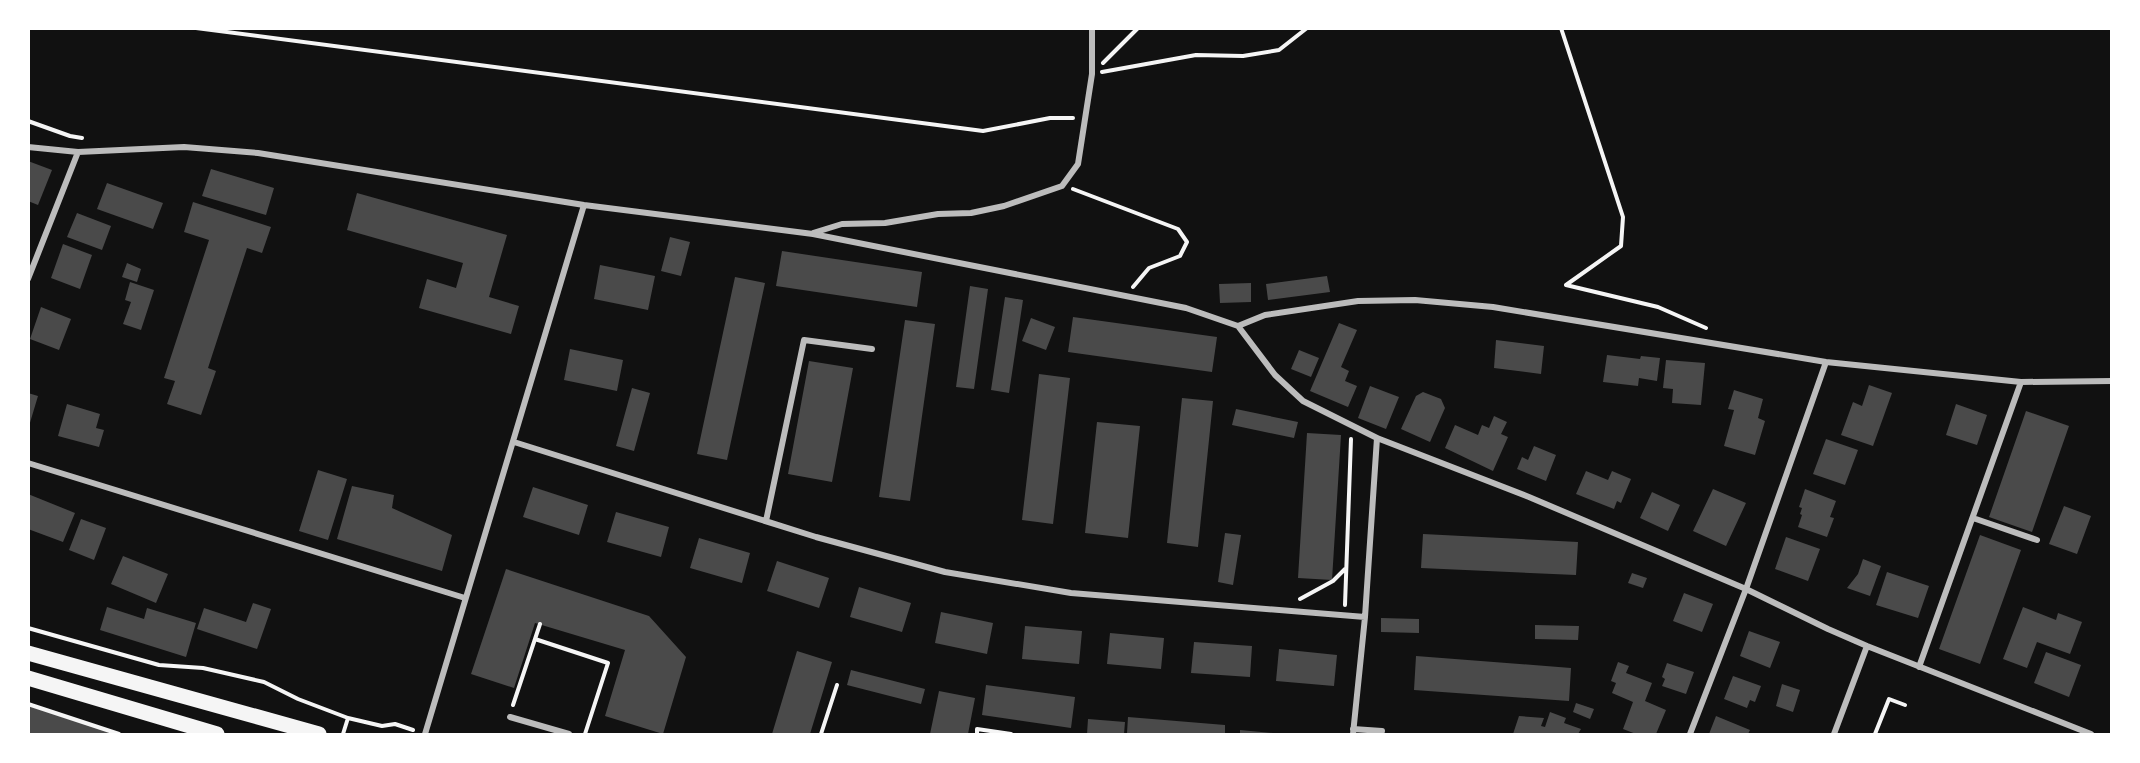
<svg xmlns="http://www.w3.org/2000/svg" width="2140" height="763" font-family="Roboto,sans-serif">
<style>
.building{fill:#4a4a4a}
.lines{fill:none;stroke-linecap:round;stroke-linejoin:round}
.path{stroke:#f5f5f5;stroke-width:4}
.minor{stroke:#bcbcbc;stroke-width:6}
.primary{stroke:#f5f5f5;stroke-width:15}
</style>
<rect width="100%" height="100%" fill="#111"/>
<path class="building" d="M 28,161 L 52,170 L 38,205 L 28,201 Z
M 211,169 L 274,188 L 266,215 L 202,196 Z
M 107,183 L 163,203 L 153,229 L 97,209 Z
M 357,193 L 507,235 L 489,297 L 519,306 L 511,334 L 419,308 L 427,279 L 456,288 L 463,263 L 347,230 Z
M 193,202 L 271,227 L 262,253 L 247,248 L 208,368 L 216,371 L 201,415 L 167,404 L 175,381 L 164,378 L 209,240 L 184,232 Z
M 77,213 L 111,226 L 102,250 L 67,237 Z
M 670,237 L 690,242 L 681,276 L 661,271 Z
M 63,244 L 92,255 L 80,289 L 51,278 Z
M 782,251 L 922,272 L 917,307 L 776,286 Z
M 127,263 L 141,269 L 137,282 L 122,277 Z
M 600,265 L 655,276 L 648,310 L 594,299 Z
M 1327,276 L 1330,292 L 1268,300 L 1266,284 Z
M 735,277 L 765,283 L 727,460 L 697,454 Z
M 130,282 L 154,290 L 141,330 L 123,324 L 131,302 L 125,300 Z
M 1251,283 L 1251,302 L 1220,303 L 1219,284 Z
M 970,286 L 988,289 L 974,389 L 956,387 Z
M 1005,297 L 1023,300 L 1009,393 L 991,390 Z
M 41,307 L 71,319 L 59,350 L 30,339 Z
M 1073,317 L 1217,337 L 1212,372 L 1068,352 Z
M 1031,318 L 1055,327 L 1046,350 L 1022,341 Z
M 905,320 L 935,324 L 910,501 L 879,497 Z
M 1339,323 L 1357,330 L 1341,367 L 1349,371 L 1345,381 L 1357,386 L 1348,407 L 1310,391 Z
M 1496,340 L 1544,346 L 1541,374 L 1494,368 Z
M 570,349 L 623,360 L 617,391 L 564,380 Z
M 1299,350 L 1319,358 L 1311,377 L 1291,369 Z
M 1607,355 L 1640,359 L 1641,356 L 1660,358 L 1657,381 L 1639,378 L 1638,386 L 1603,382 Z
M 1666,360 L 1705,363 L 1701,405 L 1672,403 L 1673,389 L 1663,388 Z
M 809,361 L 853,368 L 832,482 L 788,474 Z
M 1039,374 L 1070,378 L 1053,524 L 1022,520 Z
M 1869,385 L 1892,393 L 1873,446 L 1841,435 L 1853,402 L 1862,406 Z
M 1370,386 L 1399,397 L 1386,429 L 1358,418 Z
M 632,388 L 650,393 L 634,451 L 616,446 Z
M 1734,390 L 1763,399 L 1758,418 L 1765,421 L 1755,455 L 1724,446 L 1734,410 L 1728,409 Z
M 1423,392 L 1441,399 L 1445,408 L 1430,442 L 1401,429 L 1416,396 Z
M 28,393 L 38,396 L 29,426 L 28,426 Z
M 1182,398 L 1213,401 L 1198,547 L 1167,543 Z
M 67,404 L 100,414 L 96,428 L 104,430 L 99,447 L 58,436 Z
M 1956,404 L 1987,415 L 1977,445 L 1946,435 Z
M 1236,409 L 1298,422 L 1294,438 L 1232,425 Z
M 2026,411 L 2069,426 L 2032,532 L 1989,517 Z
M 1494,416 L 1507,422 L 1501,434 L 1508,437 L 1493,471 L 1445,448 L 1455,425 L 1478,435 L 1482,425 L 1489,428 Z
M 1097,422 L 1140,426 L 1128,538 L 1085,533 Z
M 1307,433 L 1341,435 L 1332,580 L 1298,578 Z
M 1826,439 L 1858,450 L 1845,485 L 1813,474 Z
M 1534,446 L 1556,455 L 1546,481 L 1517,469 L 1522,457 L 1528,460 Z
M 318,470 L 347,479 L 328,540 L 299,531 Z
M 1586,471 L 1608,480 L 1612,471 L 1631,479 L 1621,503 L 1617,501 L 1614,509 L 1576,494 Z
M 352,486 L 394,495 L 392,508 L 452,535 L 442,571 L 337,539 Z
M 533,487 L 588,505 L 579,535 L 523,517 Z
M 1713,489 L 1746,503 L 1726,546 L 1693,531 Z
M 1805,489 L 1836,501 L 1830,517 L 1834,518 L 1827,537 L 1798,527 L 1802,515 L 1800,514 L 1802,508 L 1799,507 Z
M 1652,492 L 1680,505 L 1668,531 L 1640,518 Z
M 28,494 L 75,513 L 63,542 L 28,529 Z
M 2064,506 L 2091,516 L 2077,554 L 2049,544 Z
M 616,512 L 669,527 L 661,557 L 607,542 Z
M 81,519 L 106,528 L 94,560 L 69,550 Z
M 1225,533 L 1241,535 L 1233,585 L 1218,582 Z
M 1423,534 L 1578,542 L 1576,575 L 1421,568 Z
M 1980,535 L 2021,550 L 1980,664 L 1939,649 Z
M 1786,537 L 1820,549 L 1808,581 L 1775,569 Z
M 699,538 L 750,553 L 742,583 L 690,568 Z
M 123,556 L 168,574 L 156,603 L 111,584 Z
M 1863,559 L 1881,566 L 1870,596 L 1847,588 L 1858,574 Z
M 777,561 L 829,578 L 819,608 L 767,591 Z
M 506,569 L 649,616 L 686,657 L 663,734 L 605,716 L 625,650 L 535,623 L 514,688 L 471,674 Z
M 1887,572 L 1929,586 L 1918,618 L 1876,605 Z
M 1632,573 L 1647,578 L 1643,588 L 1628,583 Z
M 859,587 L 911,603 L 902,632 L 850,617 Z
M 1684,593 L 1713,604 L 1702,632 L 1673,621 Z
M 253,603 L 271,609 L 257,649 L 197,629 L 204,608 L 246,622 Z
M 107,607 L 144,619 L 147,608 L 196,623 L 186,657 L 100,630 Z
M 2023,607 L 2056,620 L 2058,613 L 2082,622 L 2070,654 L 2037,642 L 2027,668 L 2003,659 Z
M 941,612 L 993,623 L 987,654 L 935,643 Z
M 1381,618 L 1419,619 L 1419,633 L 1381,632 Z
M 1535,625 L 1579,626 L 1578,640 L 1535,639 Z
M 1025,626 L 1082,631 L 1079,664 L 1022,659 Z
M 1749,631 L 1780,642 L 1770,668 L 1740,656 Z
M 1110,633 L 1164,638 L 1161,669 L 1107,664 Z
M 1194,642 L 1252,646 L 1250,677 L 1191,673 Z
M 1279,649 L 1337,655 L 1334,686 L 1276,681 Z
M 797,651 L 832,662 L 810,734 L 772,734 Z
M 2046,652 L 2081,665 L 2069,697 L 2034,683 Z
M 1416,656 L 1571,668 L 1569,701 L 1414,690 Z
M 1618,662 L 1629,666 L 1626,673 L 1652,683 L 1645,701 L 1666,710 L 1656,734 L 1636,734 L 1623,729 L 1633,702 L 1612,693 L 1616,683 L 1611,681 Z
M 1667,663 L 1694,672 L 1686,694 L 1662,686 L 1665,679 L 1662,677 Z
M 851,670 L 925,689 L 921,704 L 847,685 Z
M 1733,676 L 1761,686 L 1755,702 L 1750,700 L 1747,708 L 1724,699 Z
M 1782,684 L 1800,690 L 1793,712 L 1776,706 Z
M 986,685 L 1075,697 L 1071,728 L 982,715 Z
M 939,691 L 975,698 L 968,734 L 930,734 Z
M 1576,703 L 1594,709 L 1590,719 L 1573,712 Z
M 28,705 L 119,734 L 28,734 Z
M 1550,712 L 1566,718 L 1564,723 L 1581,729 L 1578,734 L 1513,734 L 1519,716 L 1544,718 L 1541,726 L 1545,727 Z
M 1716,716 L 1750,730 L 1748,734 L 1709,734 Z
M 1128,717 L 1225,725 L 1225,734 L 1127,733 Z
M 1088,719 L 1125,722 L 1124,734 L 1087,734 Z
M 1240,730 L 1273,733 L 1273,734 L 1240,734 Z"/>
<g class="lines">
<path class="path" d="M 196,28 L 983,131 L 1050,118 L 1073,118
M 1561,28 L 1623,217 L 1621,246 L 1566,285 L 1658,307 L 1706,328
M 1103,63 L 1138,28
M 1102,72 L 1196,55 L 1243,56 L 1279,50 L 1307,28
M 28,121 L 70,136 L 82,138
M 1073,189 L 1178,229 L 1187,242 L 1180,256 L 1149,268 L 1133,287
M 1300,599 L 1333,581 L 1345,569
M 1345,605 L 1351,439
M 28,628 L 159,665 L 203,668 L 264,682 L 298,699 L 348,718 L 382,726 L 395,724 L 413,730
M 535,639 L 608,663 L 585,734
M 28,704 L 119,734
M 513,705 L 540,624
M 343,734 L 348,718
M 821,734 L 837,685
M 977,734 L 977,729 L 1011,734
M 1875,734 L 1889,699 L 1905,705"/>
<path class="minor" d="M 28,147 L 78,152 L 184,147 L 258,153 L 584,205 L 813,234 L 1186,308 L 1238,326 L 1275,375 L 1303,401 L 1377,438 L 1529,497 L 1746,589 L 1828,629 L 1867,646 L 2091,734
M 813,233 L 842,224 L 885,223 L 938,214 L 971,213 L 1004,206 L 1062,186 L 1078,164 L 1092,74 L 1092,28
M 28,279 L 78,152
M 1238,326 L 1265,315 L 1358,301 L 1415,300 L 1493,307 L 1826,362 L 2021,382 L 2112,381
M 514,442 L 816,537 L 945,572 L 1071,593 L 1365,617
M 28,463 L 465,598
M 1973,518 L 2037,540
M 766,521 L 804,340 L 872,349
M 1919,667 L 2021,382
M 510,717 L 569,734
M 1353,729 L 1382,731
M 425,734 L 584,205
M 1353,734 L 1365,617 L 1377,438
M 1690,734 L 1746,589 L 1826,362
M 1834,734 L 1867,646"/>
<path class="primary" d="M 28,653 L 319,734
M 28,678 L 217,734"/>
</g>
<rect width="2140" height="763" fill="none" stroke="#ffffff" stroke-width="60"/>
</svg>
